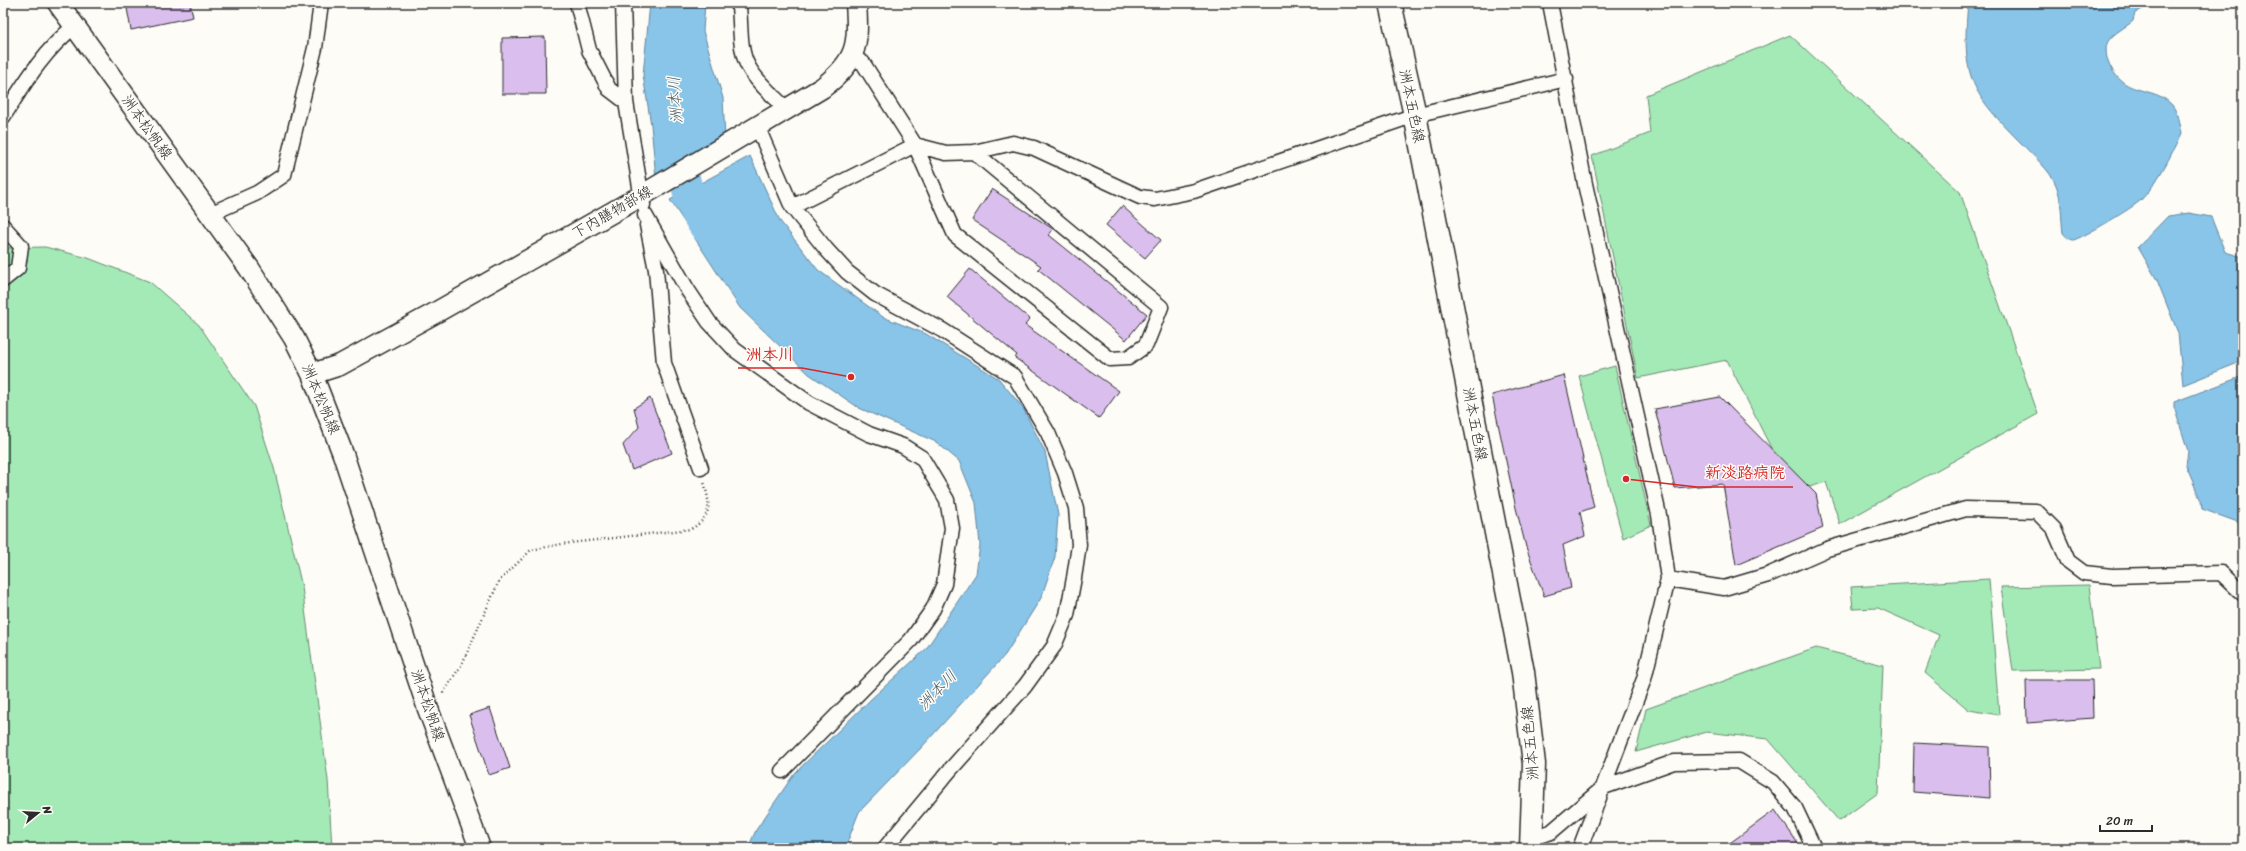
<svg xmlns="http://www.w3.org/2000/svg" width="2246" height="851" font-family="Sriracha,'Klee One',sans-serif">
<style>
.green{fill:#a4eab6;stroke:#688a70}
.water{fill:#89c4e9;stroke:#63879d}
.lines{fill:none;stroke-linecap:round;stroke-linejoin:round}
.river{stroke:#89c4e9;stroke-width:31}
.building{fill:#dabfee;stroke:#2b2b2b}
.street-casing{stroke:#2b2b2b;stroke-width:17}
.secondary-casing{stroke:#2b2b2b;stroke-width:23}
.primary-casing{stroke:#2b2b2b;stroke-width:25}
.path{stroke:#2b2b2b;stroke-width:2.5;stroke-dasharray:1 3;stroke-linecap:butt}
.street{stroke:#fdfcf7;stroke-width:14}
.secondary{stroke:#fdfcf7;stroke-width:20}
.primary{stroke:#fdfcf7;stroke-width:22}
.labels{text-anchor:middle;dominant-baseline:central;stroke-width:3;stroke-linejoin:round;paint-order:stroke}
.street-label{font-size:15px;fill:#2b2b2b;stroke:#fdfcf7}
.water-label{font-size:16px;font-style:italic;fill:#475964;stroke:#fdfcf7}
.leader{fill:none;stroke:#d62828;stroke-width:1.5}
.callout-dot{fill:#d62828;stroke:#fdfcf7;stroke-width:1.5}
.callout-label{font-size:16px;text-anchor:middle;font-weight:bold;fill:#d62828;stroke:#fdfcf7;stroke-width:3;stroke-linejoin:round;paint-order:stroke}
</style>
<rect width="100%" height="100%" fill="#fdfcf7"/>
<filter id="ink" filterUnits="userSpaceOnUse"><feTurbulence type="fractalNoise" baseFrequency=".025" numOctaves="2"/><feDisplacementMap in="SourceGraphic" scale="8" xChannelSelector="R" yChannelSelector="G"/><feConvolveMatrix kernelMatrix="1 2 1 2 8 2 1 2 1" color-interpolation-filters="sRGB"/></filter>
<g filter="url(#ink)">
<path class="green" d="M 1790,35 L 1960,192 L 2038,414 L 1840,524 L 1826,482 L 1793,492 L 1727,360 L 1638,378 L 1592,156 L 1650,133 L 1646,95 Z
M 45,247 L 88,258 L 150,282 L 199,325 L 254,406 L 274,468 L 302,587 L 328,780 L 332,848 L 3,848 L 3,248 Z
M 1615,366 L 1651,525 L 1623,538 L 1579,376 Z
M 1989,579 L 1999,715 L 1969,710 L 1925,673 L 1939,635 L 1878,608 L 1853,609 L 1851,587 Z
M 2089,585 L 2099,669 L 2013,671 L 2001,587 Z
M 1816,648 L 1883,665 L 1878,793 L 1839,821 L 1768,739 L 1706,732 L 1636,752 L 1646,709 Z"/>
<path class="water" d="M 650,3 L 705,3 L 703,31 L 723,98 L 725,139 L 656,178 L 651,125 L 643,75 Z
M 1968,3 L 2154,3 L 2135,13 L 2133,21 C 2126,27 2114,33 2109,40 C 2105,45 2106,52 2107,58 C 2121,100 2152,83 2172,105 C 2178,112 2179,125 2181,134 C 2172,154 2157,184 2141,200 C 2134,207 2081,239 2073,240 C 2068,240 2066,236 2063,233 C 2061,218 2062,199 2056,185 C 2050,170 2034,157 2023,145 C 1971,93 1961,78 1968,3 Z
M 750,156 L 780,221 L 818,270 L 883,317 L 926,334 L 999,379 L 1023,408 L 1045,452 L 1058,515 L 1055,557 L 1041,598 L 1005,655 L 921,748 L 859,812 L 845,848 L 748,848 L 756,830 L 794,774 L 871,699 L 926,649 L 976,574 L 980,545 L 976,503 L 959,461 L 936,442 L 859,408 L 809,374 L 740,308 L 670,200 Z
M 2189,213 L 2211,217 L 2225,252 L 2243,257 L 2243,361 L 2183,385 L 2178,333 L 2157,280 L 2138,247 L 2168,216 Z
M 2243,376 L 2243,524 L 2202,509 L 2201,501 L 2186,466 L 2188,451 L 2174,407 L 2174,402 Z"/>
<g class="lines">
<path class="river" d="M 678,139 C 679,163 690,209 706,228"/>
</g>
<path class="building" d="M 126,3 L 190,3 L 193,17 L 131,30 Z
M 545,37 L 546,94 L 502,94 L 502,38 Z
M 992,189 L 1053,229 L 1049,235 L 1147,314 L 1126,340 L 1038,269 L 1041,266 L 972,220 Z
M 1122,206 L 1161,240 L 1145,258 L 1106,225 Z
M 970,269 L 1030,319 L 1025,325 L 1119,391 L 1099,418 L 1015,358 L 1017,355 L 947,297 Z
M 1564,375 L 1594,507 L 1580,512 L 1585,536 L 1563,545 L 1571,588 L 1544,596 L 1526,547 L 1516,508 L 1492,395 Z
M 1720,397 L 1816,494 L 1823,528 L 1736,565 L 1723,484 L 1675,488 L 1655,409 Z
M 650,398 L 672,453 L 632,470 L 623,445 L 639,427 L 634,408 Z
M 2026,680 L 2092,680 L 2093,718 L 2027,723 Z
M 490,708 L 510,768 L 489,775 L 469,715 Z
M 1914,743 L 1989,747 L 1990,798 L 1913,792 Z
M 1775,810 L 1801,848 L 1723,848 Z"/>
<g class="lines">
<defs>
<path id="street" d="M 577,3 L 589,50 L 609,89 L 626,102 L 643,205
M 623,3 L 626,102
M 741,3 L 739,7 C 741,25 739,50 748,66 C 757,83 774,96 787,110
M 1550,3 L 1585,184 L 1659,515 L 1668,579 L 1644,679 L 1580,848
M 852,57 L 863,63 L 915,145 L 946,153 L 974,152 L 1013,143 L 1034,148 L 1140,197 L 1155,199 L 1194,191 L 1415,115 L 1566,79
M 3,117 C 24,84 44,50 75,26
M 758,128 L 792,207 L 826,249 L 847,272 L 875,294 L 942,330 L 1015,377 L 1048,433 L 1065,473 L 1076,508 L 1079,545 L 1074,578 L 1067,615 L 1054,646 L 1025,686 L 950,770 L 885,848
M 792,207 L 915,145 L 955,235 L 1110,359 L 1128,358 L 1146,345 L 1161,307 L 974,152
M 210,214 L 257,193 L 284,175 L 315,48 L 321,3
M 645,215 L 687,289 L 709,322 L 735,350 L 809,403 L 869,434 L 903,446 L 922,458 L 947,500 L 952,528 L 944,584 L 933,609 L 911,640 L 782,771
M 647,225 L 656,270 L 664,363 L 701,468
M 3,226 L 21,246 L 18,268 L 3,280
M 1668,579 L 1724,588 L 1768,575 L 1827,549 L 1966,509 L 2036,511 L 2054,529 L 2068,561 L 2084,573 L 2112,576 L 2221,573 L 2243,594
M 1532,838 L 1551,832 L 1604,787 L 1674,762 L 1739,761 L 1773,782 L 1795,808 L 1814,848"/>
<path id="secondary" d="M 58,3 L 249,268 L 294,338 L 312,374 L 343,454 L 428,709 L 480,848
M 312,374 L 340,365 L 435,313 L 641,196 L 822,88 C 857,61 859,46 856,3"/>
<path id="primary" d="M 1390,3 L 1415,115 L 1523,672 L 1534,764 L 1531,848"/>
</defs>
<use href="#street" class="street-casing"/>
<use href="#secondary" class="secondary-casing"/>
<use href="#primary" class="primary-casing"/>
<path class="path" d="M 443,693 L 462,664 L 499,581 L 531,550 L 562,544 L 691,529 C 713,516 710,504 704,482"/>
<use href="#street" class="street"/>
<use href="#secondary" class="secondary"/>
<use href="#primary" class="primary"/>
</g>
</g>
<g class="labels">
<g class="street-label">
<text transform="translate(1412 106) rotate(78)">洲本五色線</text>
<text transform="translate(147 127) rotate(54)">洲本松帆線</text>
<text transform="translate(612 212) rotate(-30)">下内膳物部線</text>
<text transform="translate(321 399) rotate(67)">洲本松帆線</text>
<text transform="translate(1475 424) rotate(79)">洲本五色線</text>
<text transform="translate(428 705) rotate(71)">洲本松帆線</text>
<text transform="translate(1530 743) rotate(-95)">洲本五色線</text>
</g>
<g class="water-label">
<text transform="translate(675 100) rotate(-94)">洲本川</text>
<text transform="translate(937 690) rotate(-46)">洲本川</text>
</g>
</g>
<path class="leader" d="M851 377L802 368H738M1626 479L1697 487H1793"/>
<g class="callout-dot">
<circle cx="851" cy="377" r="4"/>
<circle cx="1626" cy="479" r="4"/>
</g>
<g class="callout-label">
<text x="770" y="360">洲本川</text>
<text x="1745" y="478">新淡路病院</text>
</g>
<rect width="2246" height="851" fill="none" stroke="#fdfcf7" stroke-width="16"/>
<rect x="8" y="8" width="2230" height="835" fill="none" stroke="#2b2b2b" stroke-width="1.5" filter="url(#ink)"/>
<g transform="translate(38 813) rotate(72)" stroke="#fdfcf7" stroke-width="3" paint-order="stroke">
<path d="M0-3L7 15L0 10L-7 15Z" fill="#2b2b2b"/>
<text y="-6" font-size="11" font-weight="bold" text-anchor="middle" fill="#2b2b2b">N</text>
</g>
<path d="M2100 825v6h52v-6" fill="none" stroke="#2b2b2b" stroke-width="2"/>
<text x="2106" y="825" font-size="12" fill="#2b2b2b" stroke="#fdfcf7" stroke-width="3" paint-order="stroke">20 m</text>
</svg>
